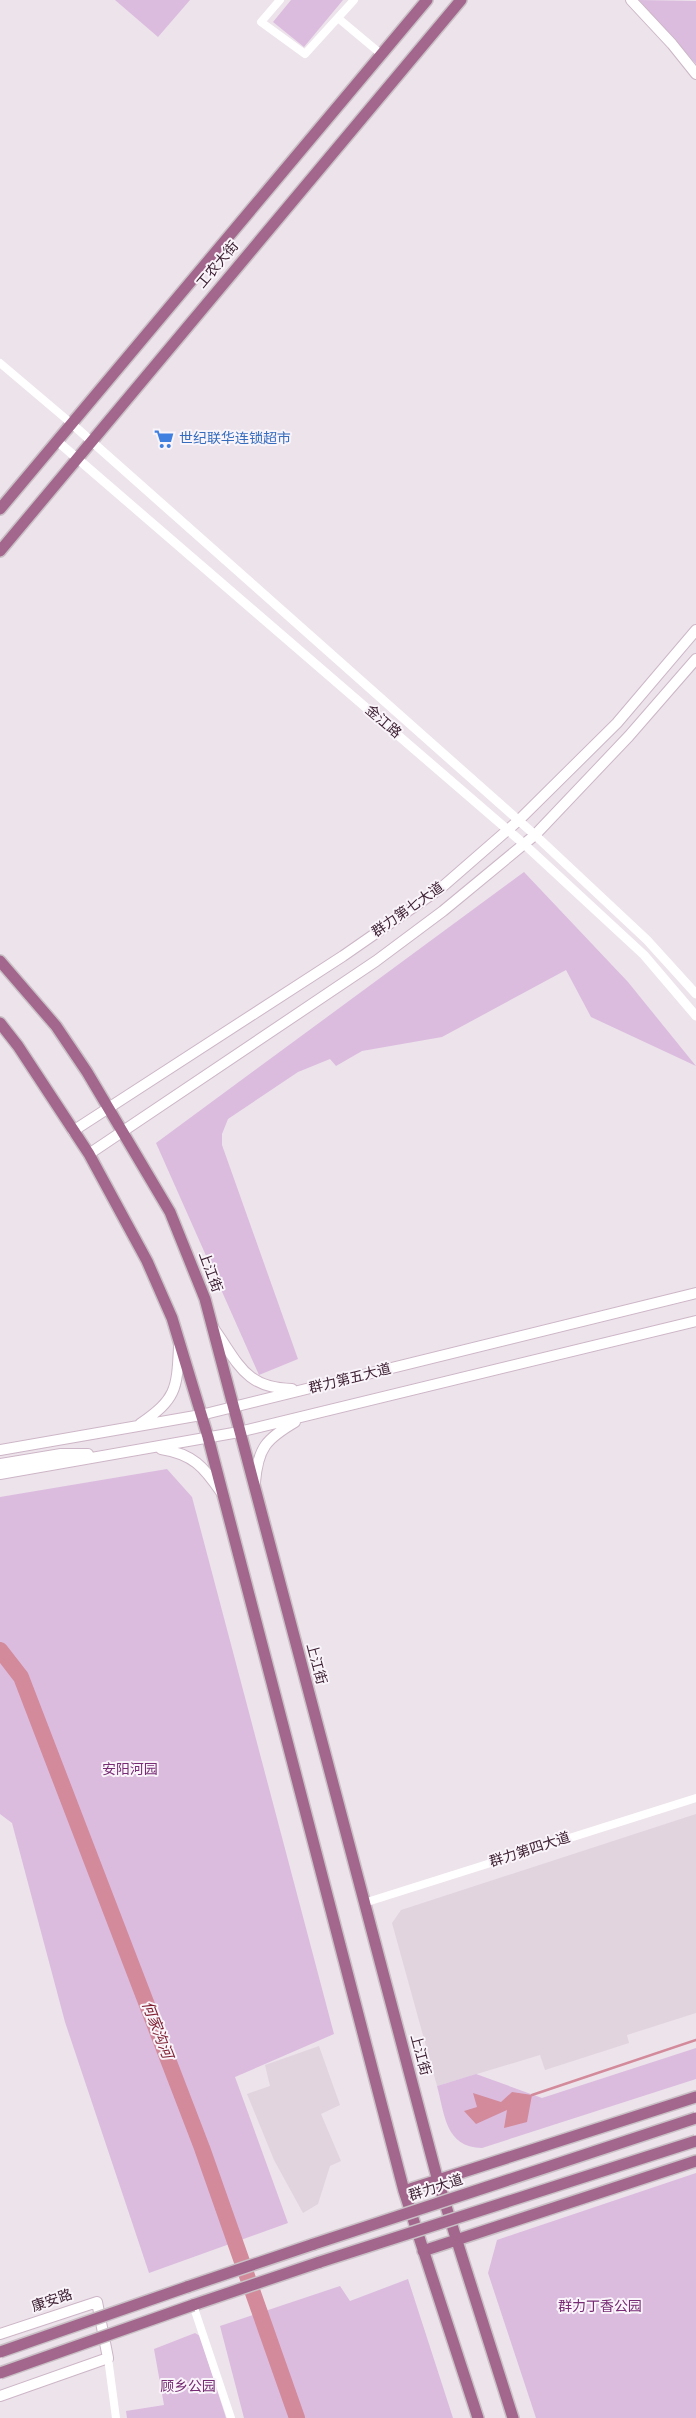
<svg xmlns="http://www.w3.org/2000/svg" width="696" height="2418" font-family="'Alegreya Sans','Noto Sans SC',sans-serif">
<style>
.built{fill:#e1d4df}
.green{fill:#dbbcdf}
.water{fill:#d38a9a}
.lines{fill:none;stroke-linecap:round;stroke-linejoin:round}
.stream{stroke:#d38a9a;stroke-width:2.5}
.river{stroke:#d38a9a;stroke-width:16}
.secondary-casing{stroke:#cdb6c7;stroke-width:12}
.primary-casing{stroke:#c9c1c6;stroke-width:14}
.minor{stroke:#fff;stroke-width:8}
.tertiary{stroke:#fff;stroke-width:9}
.secondary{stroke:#fff;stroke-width:10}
.primary{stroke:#a3678d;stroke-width:11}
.primary-bridge-casing{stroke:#c9c1c6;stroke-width:14;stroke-linecap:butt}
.primary-bridge{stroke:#a3678d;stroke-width:11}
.labels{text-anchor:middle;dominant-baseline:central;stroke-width:4;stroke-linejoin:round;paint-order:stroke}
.street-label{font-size:14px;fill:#3f2235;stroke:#f9f4f9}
.shop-label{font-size:14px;fill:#366cbe;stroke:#f9f4f9;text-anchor:start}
.park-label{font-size:14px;fill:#772b75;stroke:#f9f4f9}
.water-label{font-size:15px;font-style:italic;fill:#7d1b2e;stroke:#f9f4f9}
</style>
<rect width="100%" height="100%" fill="#ede3eb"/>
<path class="built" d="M 696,1814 L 696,2013 L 627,2035 L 629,2043 L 545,2070 L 540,2055 L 437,2086 L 392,1923 L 401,1910 Z
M 319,2046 L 340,2105 L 321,2114 L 341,2161 L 330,2166 L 318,2204 L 303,2213 L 274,2160 L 247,2094 L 270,2086 L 265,2065 Z"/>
<path class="green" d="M 115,0 L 190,0 L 158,37 Z
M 291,0 L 343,0 L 304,47 L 273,22 Z
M 639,0 L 696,1 L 696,64 Z
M 524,872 L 628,982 L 696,1066 L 591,1017 L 566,970 L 442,1037 L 362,1051 L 336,1066 L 330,1059 L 298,1072 L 228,1119 L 222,1134 L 222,1145 L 298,1359 L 259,1375 L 156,1143 Z
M 167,1469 L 192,1497 L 334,2034 L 235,2077 L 288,2223 L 149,2273 L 65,2022 L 12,1823 L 0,1814 L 0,1497 Z
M 696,2048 L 696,2079 L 482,2148 C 445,2147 445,2115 437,2086 L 476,2074 L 542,2098 Z
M 696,2173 L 696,2418 L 536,2418 L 488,2273 L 497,2240 Z
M 408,2279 L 453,2418 L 244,2418 L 220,2326 L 340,2286 L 350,2301 Z
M 195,2333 L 200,2336 L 226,2418 L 127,2418 L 126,2411 L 164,2405 L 154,2349 Z"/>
<path class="water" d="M 512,2092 L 532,2095 L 527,2122 L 504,2128 L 507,2110 L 476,2124 L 464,2111 L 477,2107 L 473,2093 L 501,2102 Z"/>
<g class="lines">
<path class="stream" d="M 532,2095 L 696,2040"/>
<path class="river" d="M 0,1650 L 21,1677 L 202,2148 L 297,2418"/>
<defs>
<path id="secondary" d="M 631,0 L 672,44 L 696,74
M 73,1131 L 343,956 L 441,888 L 519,820 L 617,723 L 696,630
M 89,1154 L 376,961 L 443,911 L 535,835 L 629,736 L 696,659
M 214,1329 C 239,1364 245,1388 292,1389
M 140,1424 C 176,1399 177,1390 179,1347
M 161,1449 C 193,1454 204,1467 221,1492
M 0,1450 L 201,1415 L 696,1293
M 0,1464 L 61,1454 L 88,1454
M 0,1474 L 239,1432 L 696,1321
M 255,1482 C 258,1448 266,1439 295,1422
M 0,2334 L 97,2302 L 108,2358 L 0,2396"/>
<path id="primary" d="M 0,509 L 427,0
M 0,551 L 461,0
M 0,961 L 56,1026 L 87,1072 L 170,1212 L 205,1299 L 438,2181 L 513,2418
M 0,1023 L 18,1046 L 89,1154 L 147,1261 L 172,1318 L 208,1437 L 404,2191 L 478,2418
M 404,2191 L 696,2097
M 423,2251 L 696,2161
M 187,2287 L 314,2244
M 193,2305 L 320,2262"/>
</defs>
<use href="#secondary" class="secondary-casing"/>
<use href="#primary" class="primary-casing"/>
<path class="minor" d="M 280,0 L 261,22 L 305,54 L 354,0
M 338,18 L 381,54
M 0,363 L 72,424
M 364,1903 L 696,1798
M 193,2305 L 231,2418
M 108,2358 L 116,2418"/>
<path class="tertiary" d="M 72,424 L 535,835 L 647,940 L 696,994
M 57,441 L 524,844 L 644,955 L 696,1016"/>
<use href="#secondary" class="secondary"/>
<use href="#primary" class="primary"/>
<defs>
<path id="primary-bridge" d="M 314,2244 L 696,2118
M 320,2262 L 696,2141
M 0,2352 L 187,2287
M 0,2373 L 193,2305"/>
</defs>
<use href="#primary-bridge" class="primary-bridge-casing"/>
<use href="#primary-bridge" class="primary-bridge"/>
</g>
<defs>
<symbol id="supermarket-bare" viewBox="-9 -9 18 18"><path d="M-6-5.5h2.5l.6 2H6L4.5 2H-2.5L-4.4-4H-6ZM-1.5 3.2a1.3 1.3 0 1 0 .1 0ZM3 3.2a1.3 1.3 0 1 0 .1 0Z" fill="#3f7fe0" stroke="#f9f4f9" stroke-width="2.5" paint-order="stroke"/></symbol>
</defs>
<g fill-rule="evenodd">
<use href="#supermarket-bare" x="150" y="425" width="28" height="28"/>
</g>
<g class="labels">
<g class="street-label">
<text transform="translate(218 265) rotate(-50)">工农大街</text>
<text transform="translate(383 722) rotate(41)">金江路</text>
<text transform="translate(408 910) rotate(-35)">群力第七大道</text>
<text transform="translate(210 1272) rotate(70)">上江街</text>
<text transform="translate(350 1379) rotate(-14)">群力第五大道</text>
<text transform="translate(316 1664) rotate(75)">上江街</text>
<text transform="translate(530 1850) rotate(-18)">群力第四大道</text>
<text transform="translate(420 2055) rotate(75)">上江街</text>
<text transform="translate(436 2188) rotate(-18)">群力大道</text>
<text transform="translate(52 2301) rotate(-19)">康安路</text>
</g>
<g class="shop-label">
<text x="179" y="439">世纪联华连锁超市</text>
</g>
<g class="park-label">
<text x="130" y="1770">安阳河园</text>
<text x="600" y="2307">群力丁香公园</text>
<text x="188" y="2387">顾乡公园</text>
</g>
<g class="water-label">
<text transform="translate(157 2030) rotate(69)">何家沟河</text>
</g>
</g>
</svg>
